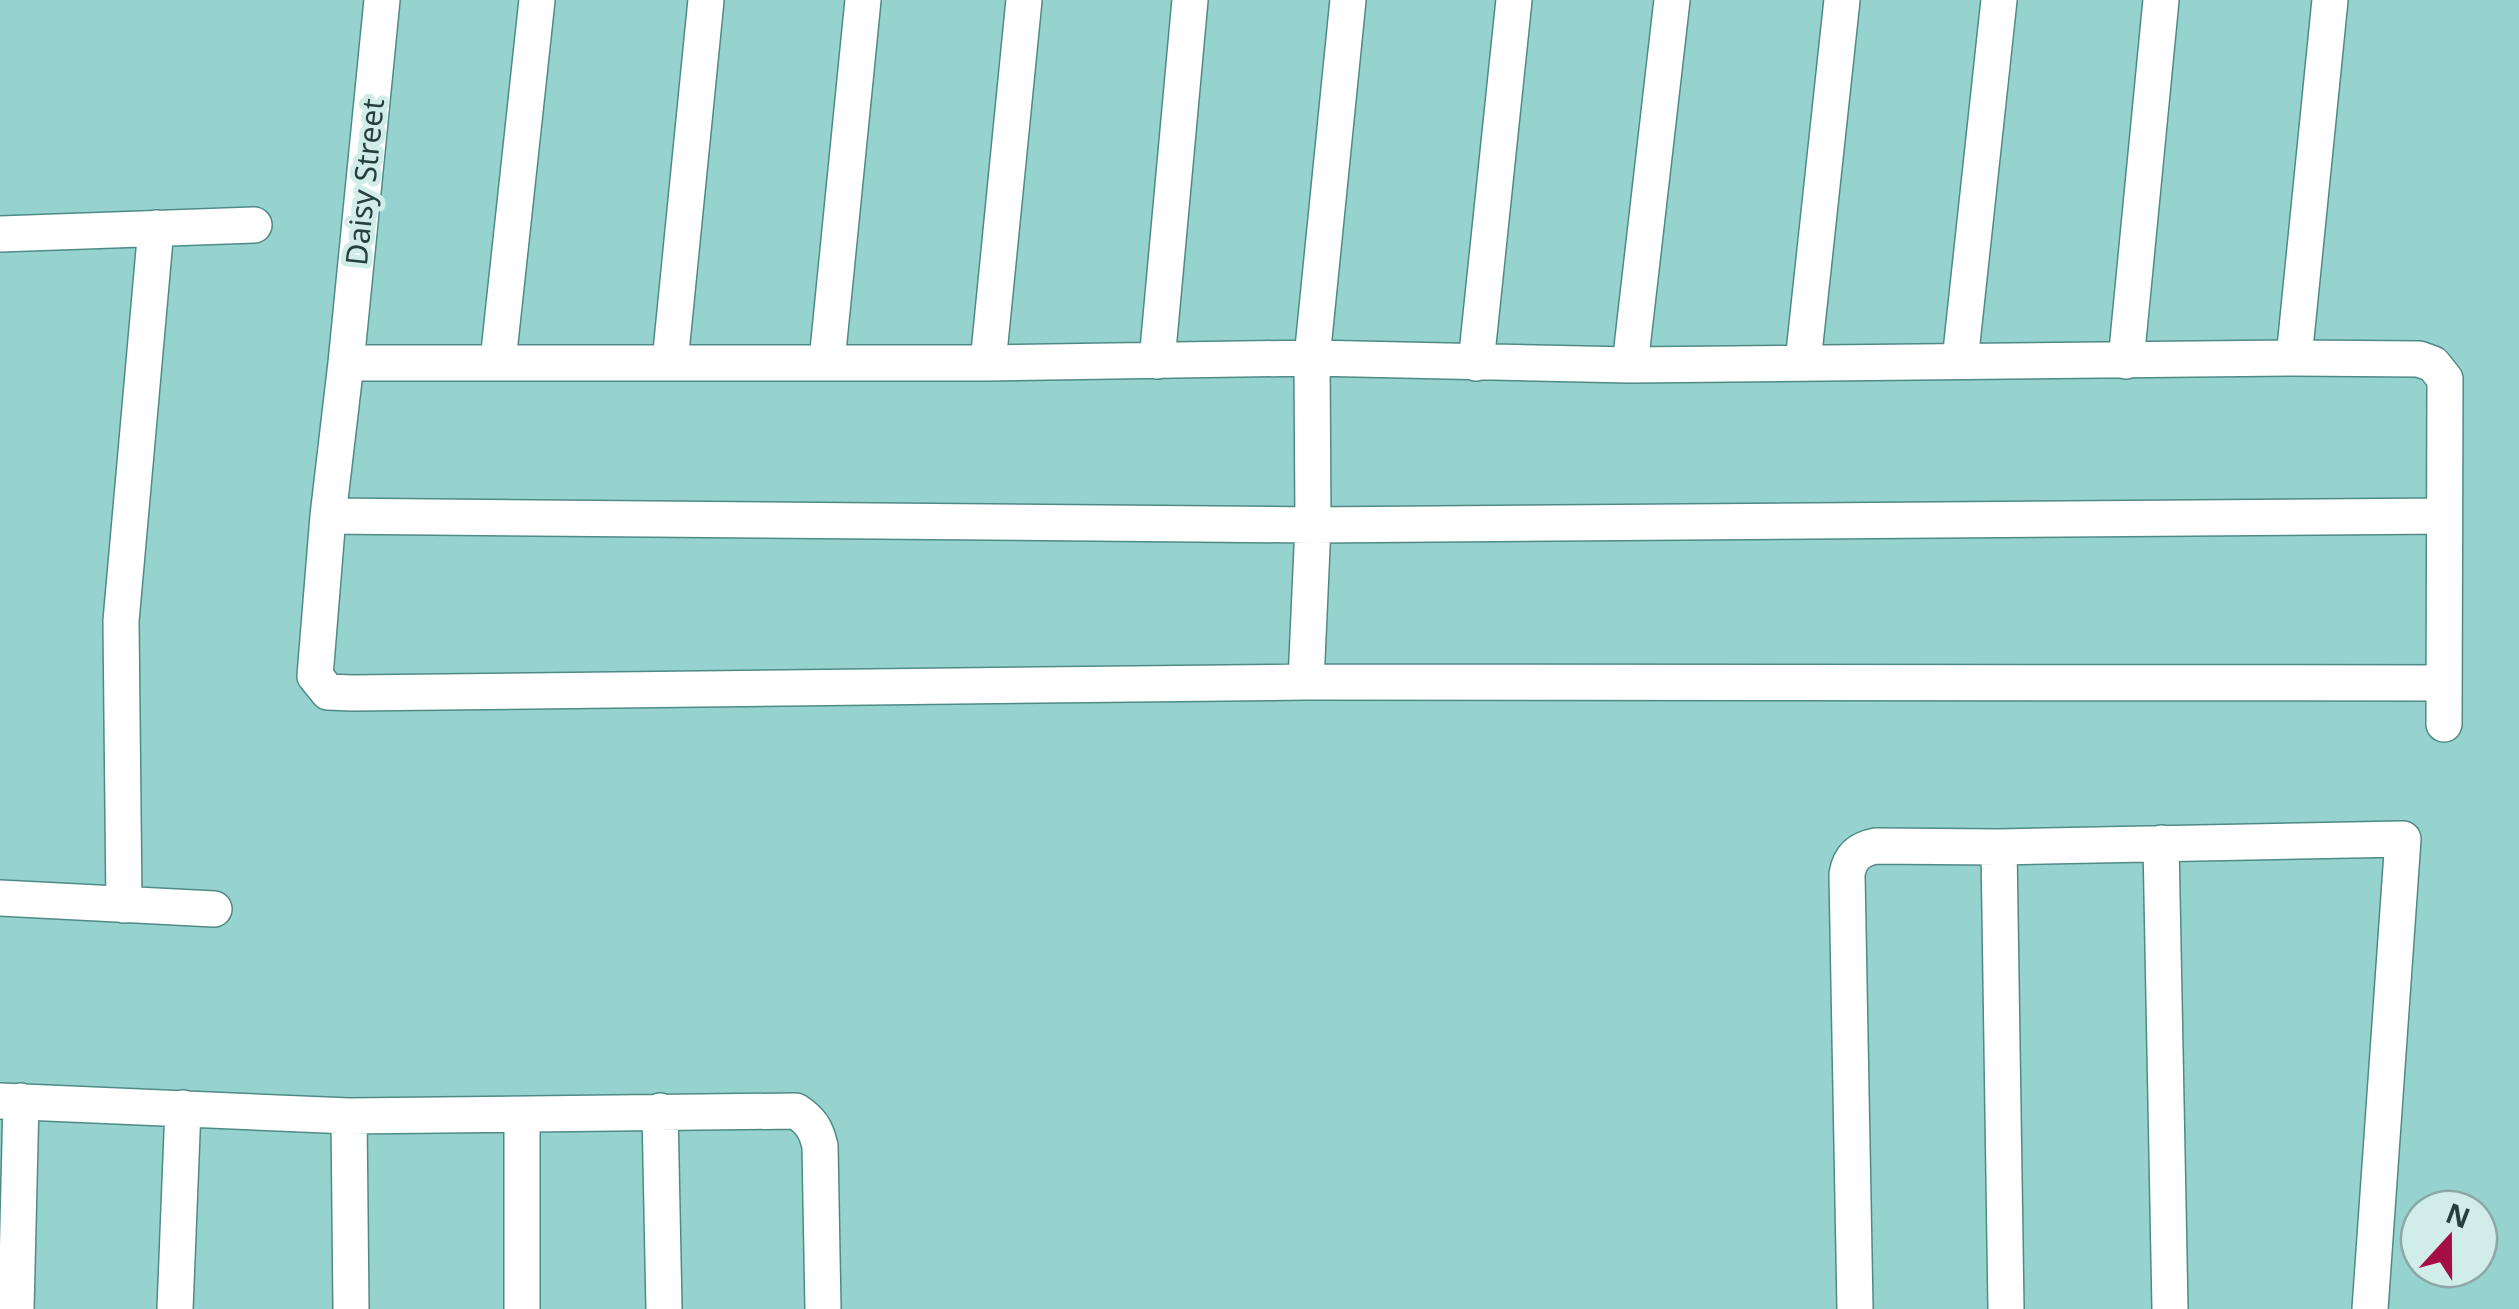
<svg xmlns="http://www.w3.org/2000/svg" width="2519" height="1309" font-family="'Noto Sans',sans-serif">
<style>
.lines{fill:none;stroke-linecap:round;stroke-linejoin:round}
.minor-casing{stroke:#4f8b86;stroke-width:38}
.minor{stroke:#fff;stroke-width:35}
.labels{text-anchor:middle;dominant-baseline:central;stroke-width:10;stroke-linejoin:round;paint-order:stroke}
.street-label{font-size:30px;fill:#263f3d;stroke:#d0edea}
</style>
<rect width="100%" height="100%" fill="#96d3ce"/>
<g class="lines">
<defs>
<path id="minor" d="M 0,234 L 254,225
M 2294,358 L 2330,0
M 498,361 L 537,0
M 827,361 L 863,0
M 1157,361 L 1190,0
M 1960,361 L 1999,0
M 2126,361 L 2161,0
M 670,362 L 706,0
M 1803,362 L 1842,0
M 346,363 L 382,0
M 988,363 L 1024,0
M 1476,363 L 1514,0
M 1630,365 L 1672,0
M 328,516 L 1313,525 L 2444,516
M 1306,682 L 1313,525 L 1312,358 L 1348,0
M 2444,724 L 2445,379 L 2433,364 L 2419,359 L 2294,358 L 1630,365 L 1312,358 L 988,363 L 346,363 L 328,516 L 315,676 L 328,692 L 352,693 L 1306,682 L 2444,683
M 2161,843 L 2170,1309
M 1999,847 L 2006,1309
M 0,898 L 214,909
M 124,905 L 121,621 L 156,228
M 0,1101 L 349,1116 L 796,1111 C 811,1121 816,1129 820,1146 L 823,1309
M 660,1111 L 664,1309
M 522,1115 L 522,1309
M 349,1116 L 351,1309
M 16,1309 L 21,1101
M 175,1309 L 183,1108
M 1855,1309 L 1847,874 C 1850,857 1859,849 1876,846 L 1999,847 L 2403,839 L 2370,1309"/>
</defs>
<use href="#minor" class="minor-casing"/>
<use href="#minor" class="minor"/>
</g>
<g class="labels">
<g class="street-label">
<text transform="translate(364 182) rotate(-84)">Daisy Street</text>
</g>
</g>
<g transform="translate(2449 1239) rotate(21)"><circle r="48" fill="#d0edea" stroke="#8ca7a5" stroke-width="2.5"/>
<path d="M0-8L18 38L0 25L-18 38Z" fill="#a50e44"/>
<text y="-15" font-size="28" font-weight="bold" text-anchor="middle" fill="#263f3d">N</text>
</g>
</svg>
